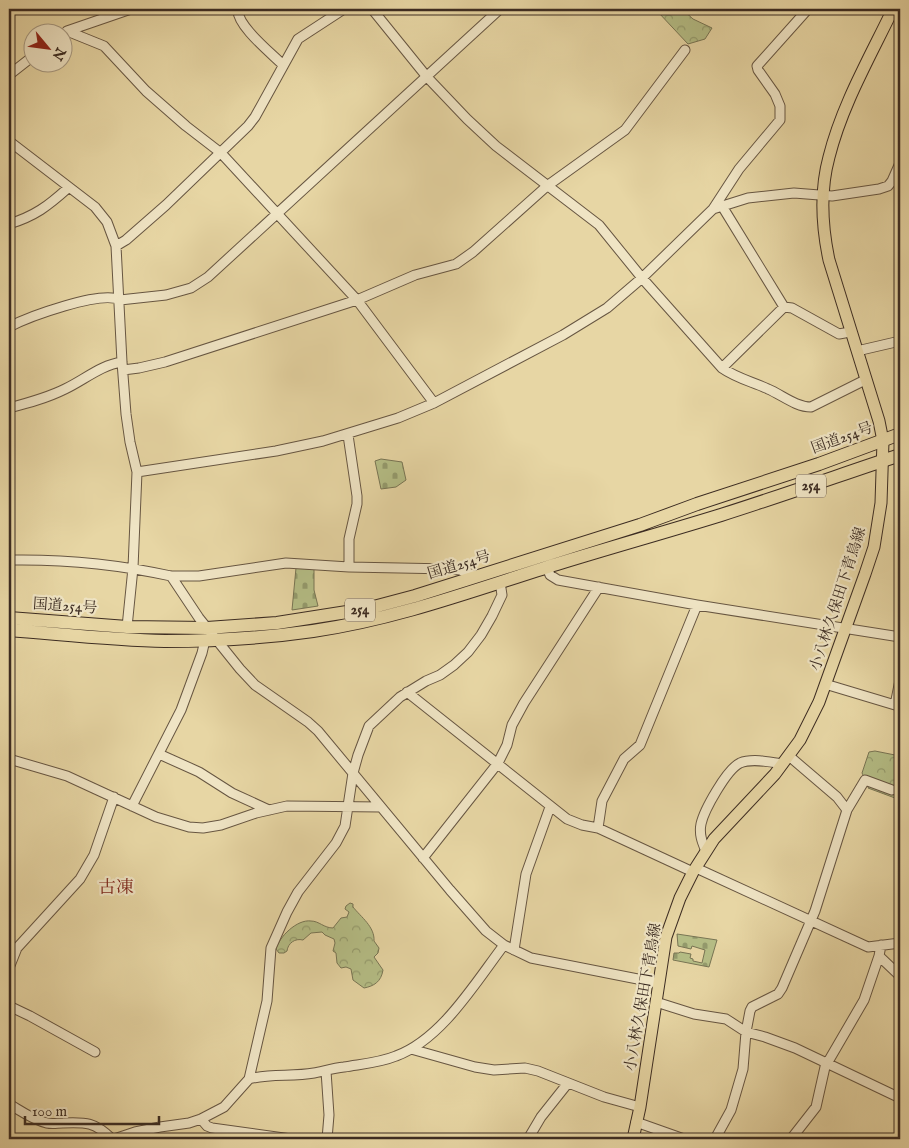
<svg xmlns="http://www.w3.org/2000/svg" width="909" height="1148" font-family="'IM FELL English','Noto Serif JP',serif">
<style>
.forest{fill:url(#forest-crowns);stroke:#787554}
.cemetery{fill:url(#cemetery-stones);stroke:#787554}
.lines{fill:none;stroke-linecap:round;stroke-linejoin:round}
.minor-casing{stroke:#675642;stroke-width:11}
.major-casing{stroke:#3c2c22;stroke-width:13}
.highway-casing{stroke:#3c2c22;stroke-width:14}
.minor{stroke:#efe4c4;stroke-width:9}
.major{stroke:#e7d6a4;stroke-width:11}
.highway{stroke:#e7d6a4;stroke-width:12}
.labels{text-anchor:middle;dominant-baseline:central;stroke-width:4.5;stroke-linejoin:round;paint-order:stroke}
.shield{fill:#efe4c4;stroke:#726353;stroke-width:1}
.shield-label{font-size:14px;font-weight:bold;fill:#3c2c22}
.street-label{font-size:15px;fill:#3c2c22;stroke:#efe4c4}
.quarter-label{font-size:18px;fill:#7a1f14;stroke:#efe4c4}
</style>
<defs>
<pattern id="forest-crowns" width="20" height="18" patternUnits="userSpaceOnUse" patternTransform="scale(1.25)"><rect width="20" height="18" fill="#b5be86"/><path d="M2 6a3 3 0 1 1 6 0M12 15a3 3 0 1 1 6 0" fill="none" stroke="#949b6d"/></pattern>
<pattern id="cemetery-stones" width="16" height="16" patternUnits="userSpaceOnUse" patternTransform="scale(1.25)"><rect width="16" height="16" fill="#b5be86"/><path d="M2 7V4a2 2 0 0 1 4 0v3zM10 15v-3a2 2 0 0 1 4 0v3z" fill="#949b6d"/></pattern>
</defs>
<rect width="100%" height="100%" fill="#e7d6a4"/>
<filter id="stains"><feTurbulence type="fractalNoise" baseFrequency=".004" numOctaves="4"/><feColorMatrix values="0 0 0 0 .2 0 0 0 0 .09 0 0 0 0 .02 0 0 0 .5 -.17"/></filter>
<radialGradient id="worn" r=".72"><stop offset=".6" stop-color="#630" stop-opacity="0"/><stop offset="1" stop-color="#630" stop-opacity=".3"/></radialGradient>
<path class="forest" d="M 657,9 L 682,9 L 693,19 L 712,28 L 705,39 L 688,44 L 658,12 Z
M 875,751 L 900,756 L 900,794 L 895,798 L 868,788 L 872,778 L 864,777 L 862,773 L 869,752 Z
M 350,903 L 353,904 L 353,907 C 361,917 375,927 374,941 L 379,948 L 378,953 L 374,957 L 383,970 C 381,982 374,986 364,988 L 353,980 L 351,969 L 346,967 L 341,968 L 337,963 L 336,953 L 333,951 L 335,943 L 334,939 L 325,935 L 322,932 L 311,933 L 303,940 C 295,938 288,943 287,951 L 284,953 L 279,953 L 276,949 C 279,937 297,919 311,921 C 319,921 324,928 333,928 L 341,918 L 347,917 L 349,912 L 345,909 L 346,906 Z"/>
<path class="cemetery" d="M 381,459 L 402,462 L 406,480 L 396,487 L 381,489 L 375,461 Z
M 296,568 L 314,569 L 314,590 L 318,606 L 292,610 Z
M 677,934 L 717,940 L 709,967 L 673,960 L 674,953 L 679,953 L 680,952 L 691,954 L 690,958 L 693,959 L 693,961 L 702,963 L 705,950 L 692,946 L 691,949 L 678,946 Z"/>
<g class="lines">
<defs>
<path id="minor" d="M 238,9 C 236,25 271,53 283,65
M 372,9 L 427,77 L 467,119 L 496,146 L 599,225 L 642,278 L 722,368 C 736,378 753,382 768,389 C 782,395 796,407 811,407 L 865,380
M 67,31 L 131,9
M 62,35 L 67,31 L 104,46 L 146,91 L 186,126 L 221,153 L 357,300 L 434,403
M 9,75 L 32,57
M 9,141 L 95,207 L 107,222 L 116,246 L 122,362 L 126,414 L 130,442 L 137,472 L 133,568 L 127,627
M 722,206 L 784,307
M 713,209 L 739,169 L 780,120 L 780,106 L 775,94 L 758,70 L 757,66 L 808,9
M 9,224 C 35,216 48,206 68,188
M 116,246 L 126,240 L 166,205 L 248,126 L 255,117 L 298,39 L 344,9
M 9,327 C 28,317 101,290 120,300 L 166,295 L 191,288 L 208,277 L 500,9
M 857,351 L 900,341
M 722,368 L 784,307 L 792,308 L 839,334 L 850,332
M 123,370 L 139,368 L 165,362 L 357,300 L 415,275 L 456,264 L 473,252 L 547,186 L 625,130 L 685,50
M 9,408 C 28,403 47,398 65,389 C 84,380 101,365 122,362
M 348,435 L 357,496 L 357,504 L 349,539 L 349,567
M 137,472 L 276,451 L 323,441 L 398,418 L 434,403 L 563,335 L 607,308 L 642,278 L 713,209 L 748,198 L 794,193 L 832,196 L 879,189 L 888,186 L 892,181 L 900,163
M 9,560 C 64,559 117,564 171,576 L 199,618 L 240,669 L 255,685 L 308,722 L 318,731 L 450,890 L 486,931 L 504,945 L 531,958 L 658,983
M 547,567 L 550,575 L 558,580 L 697,605 L 900,637
M 171,576 L 199,576 L 286,563 L 349,567 L 450,569 L 460,570 L 476,576
M 825,684 L 895,705 L 900,680
M 407,692 L 567,819 L 582,825 L 598,828 L 693,872
M 159,754 L 199,772 L 232,793 L 269,810
M 789,756 L 837,797 L 847,810
M 9,759 L 67,776 L 156,817 L 189,827 L 203,828 L 221,825 L 256,813 L 287,806 L 381,807
M 132,806 L 181,710 L 202,653 L 205,640
M 598,828 L 602,801 L 624,759 L 640,745 L 697,605
M 706,851 C 702,842 699,834 701,824 C 704,810 727,769 740,763 C 752,758 771,762 783,764
M 423,858 L 498,763 L 507,745 L 512,725 L 524,703 L 599,587
M 696,868 L 868,947 L 900,943
M 514,950 L 526,874 L 550,807
M 879,956 L 900,976
M 9,968 L 17,948 L 80,879 L 94,855 L 114,797
M 656,1002 L 694,1014 L 726,1019 L 746,1032 L 765,1037 L 795,1048 L 900,1098
M 9,1006 L 30,1016 L 95,1052
M 411,1049 L 475,1067 L 494,1070 L 525,1068 L 538,1071 L 604,1097 L 640,1107
M 326,1071 L 329,1115 L 327,1139
M 249,1079 C 270,1073 292,1077 314,1073 C 324,1071 334,1068 344,1067 C 361,1064 379,1063 396,1056 C 442,1039 475,983 504,945
M 9,1104 C 21,1111 33,1120 47,1123 C 52,1124 58,1123 63,1123 C 86,1122 95,1122 112,1139
M 201,1119 L 207,1126 L 212,1128 L 291,1139
M 636,1122 L 684,1139
M 114,1139 L 135,1132 L 160,1127 L 189,1123 L 201,1119 L 224,1107 L 249,1079 L 267,1001 L 271,948 L 287,912 L 298,892 L 336,843 L 345,826 L 353,773 L 358,755 L 369,726 L 400,697 L 426,681 L 440,675 L 454,665 L 468,652 L 481,635 L 492,616 L 502,595 L 500,582
M 528,1139 L 541,1117 L 568,1083
M 715,1139 L 731,1110 L 743,1069 L 746,1032 L 750,1011 L 752,1007 L 778,994 L 782,988 L 815,911 L 847,810 L 865,780 L 892,790
M 791,1139 L 816,1107 L 825,1067 L 864,1000 L 879,956 L 881,945"/>
<path id="major" d="M 633,1139 L 640,1107 L 666,937 L 680,898 L 693,872 L 714,839 L 775,774 L 800,740 L 819,702 L 865,574 L 874,547 L 881,503 L 883,441 L 879,421 L 829,260 C 822,227 820,190 829,157 C 842,105 870,57 893,9"/>
<path id="highway" d="M 9,618 L 127,627 L 207,628 L 277,623 L 366,609 L 415,596 L 640,525 L 697,504 L 819,464 L 900,434
M 9,630 C 61,634 113,640 165,641 C 215,641 264,638 313,631 C 397,619 477,589 557,564 C 612,547 666,532 721,515 C 781,496 840,475 900,455"/>
</defs>
<use href="#minor" class="minor-casing"/>
<use href="#major" class="major-casing"/>
<use href="#highway" class="highway-casing"/>
<use href="#minor" class="minor"/>
<use href="#major" class="major"/>
<use href="#highway" class="highway"/>
</g>
<g class="labels">
<g class="shield">
<rect x="796" y="474.5" width="30" height="23" rx="4"/>
<rect x="345" y="598.5" width="30" height="23" rx="4"/>
</g>
<g class="shield-label">
<text x="811" y="486">254</text>
<text x="360" y="610">254</text>
</g>
<g class="street-label">
<text transform="translate(842 438) rotate(-20)">国道254号</text>
<text transform="translate(459 565) rotate(-17)">国道254号</text>
<text transform="translate(838 599) rotate(-72)">小八林久保田下青鳥線</text>
<text transform="translate(65 606) rotate(4)">国道254号</text>
<text transform="translate(643 997) rotate(-80)">小八林久保田下青鳥線</text>
</g>
<g class="quarter-label">
<text x="116" y="888">古凍</text>
</g>
</g>
<rect width="909" height="1148" fill="none" stroke="#e7d6a4" stroke-width="30"/>
<rect x="10" y="10" width="889" height="1128" fill="none" stroke="#3c2c22" stroke-width="2.5"/>
<rect x="15" y="15" width="879" height="1118" fill="none" stroke="#3c2c22"/>
<g transform="translate(48 48) rotate(119)"><circle r="24" fill="#efe4c4" stroke="#a79a83"/>
<path d="M0-4L9 19L0 12L-9 19Z" fill="#8f2418"/>
<text y="-8" font-size="14" font-weight="bold" text-anchor="middle" fill="#3c2c22">N</text>
</g>
<path d="M25 1116v8h134v-8" fill="none" stroke="#3c2c22" stroke-width="2.5"/>
<text x="32" y="1116" font-size="15" fill="#3c2c22" stroke="#efe4c4" stroke-width="4" paint-order="stroke">100 m</text>
<rect width="100%" height="100%" filter="url(#stains)"/>
<rect width="100%" height="100%" fill="url(#worn)"/>
</svg>
